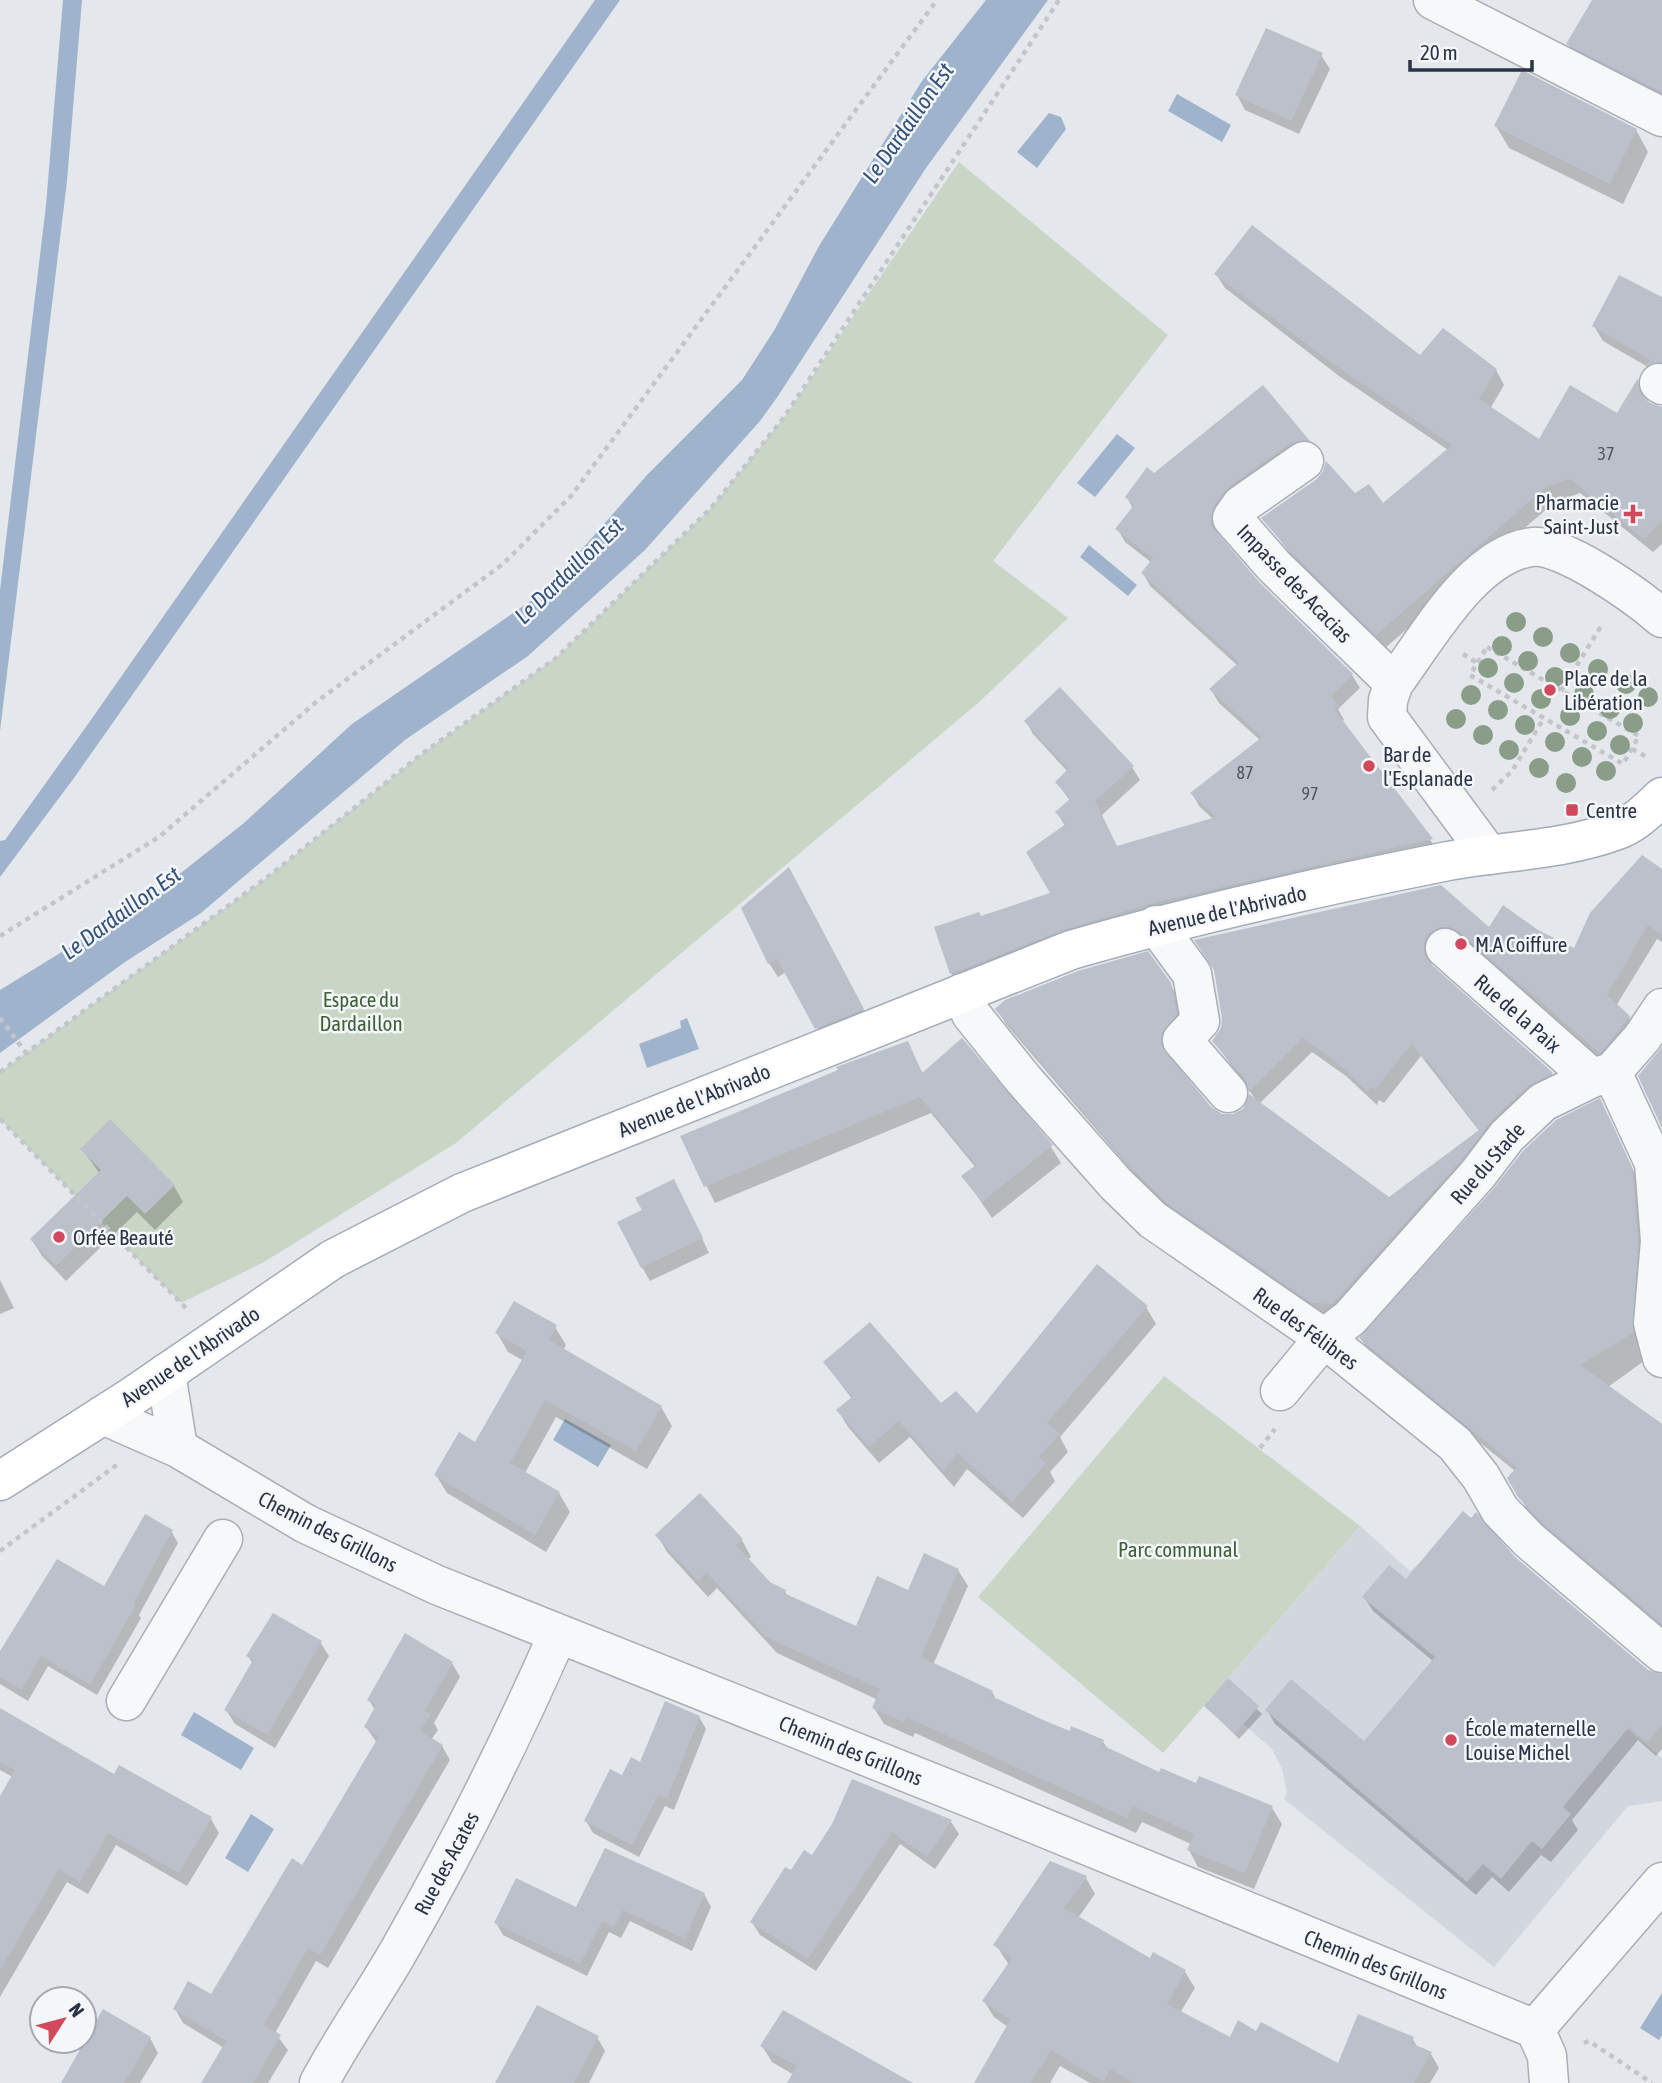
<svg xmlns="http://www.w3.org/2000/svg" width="1662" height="2083" font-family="'Asap Condensed',sans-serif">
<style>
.built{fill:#d2d6de}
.green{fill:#c9d6c5}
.water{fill:#9fb4cc}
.shadow{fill:#0003;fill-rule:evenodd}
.building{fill:#bbc0ca}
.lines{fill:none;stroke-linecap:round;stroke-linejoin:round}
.minor-casing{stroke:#a9aeb7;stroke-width:41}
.major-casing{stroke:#a3abb8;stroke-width:41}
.path{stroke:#c2c5cb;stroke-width:4.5;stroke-dasharray:5 5;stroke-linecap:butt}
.minor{stroke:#f7f8fa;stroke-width:38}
.major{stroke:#fff;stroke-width:38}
.tree{fill:#899d89}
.poi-dot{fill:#d1495b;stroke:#f4f6f9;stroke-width:2.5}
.labels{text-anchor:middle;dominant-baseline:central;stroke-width:5;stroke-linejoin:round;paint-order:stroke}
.number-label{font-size:18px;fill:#4f5766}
.poi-label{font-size:21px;fill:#2b3445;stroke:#f4f6f9;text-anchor:start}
.street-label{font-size:21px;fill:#2b3445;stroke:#f4f6f9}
.park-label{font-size:21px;fill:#3f6138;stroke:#f4f6f9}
.water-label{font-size:23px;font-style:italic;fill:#34527a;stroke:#f4f6f9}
</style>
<rect width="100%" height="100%" fill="#e4e7ec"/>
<path class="built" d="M 1360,1526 L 1410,1571 L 1423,1559 L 1662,1758 L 1662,1801 L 1628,1806 L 1494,1967 L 1284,1799 L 1287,1792 L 1282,1769 L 1272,1749 L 1212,1697 Z"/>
<path class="green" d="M 959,162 L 1168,335 L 993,561 L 1068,618 L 978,703 L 456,1143 L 264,1262 L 181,1303 L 0,1119 L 0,1072 L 265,879 L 423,753 L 556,658 L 711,508 L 785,416 Z
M 1164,1376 L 1360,1526 L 1163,1753 L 978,1597 Z"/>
<path class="water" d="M 63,0 L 82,0 L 67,181 L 0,731 L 0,590 L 46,205 Z
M 595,0 L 620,0 L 74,778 L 0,877 L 0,841 L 5,840 L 88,724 Z
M 986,0 L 1048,0 L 926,168 L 778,396 L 760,421 L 645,550 L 528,656 L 405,740 L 201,913 L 125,962 L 0,1053 L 0,990 L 148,899 L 244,823 L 352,724 L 532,600 L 583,548 L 647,475 L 742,380 L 775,329 L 819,246 L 922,81 Z
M 1177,94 L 1231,125 L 1222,142 L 1168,111 Z
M 1049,113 L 1061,117 L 1066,129 L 1037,168 L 1017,152 Z
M 1117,434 L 1135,448 L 1095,497 L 1077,483 Z
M 1089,545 L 1137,585 L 1128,596 L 1080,557 Z
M 687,1018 L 699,1049 L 647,1068 L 639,1044 L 681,1028 L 680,1021 Z
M 565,1419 L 611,1445 L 598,1467 L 553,1440 Z
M 194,1712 L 254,1748 L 241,1770 L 181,1735 Z
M 251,1814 L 274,1829 L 248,1872 L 225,1858 Z
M 1662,1993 L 1662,2035 L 1659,2040 L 1640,2028 Z"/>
<path class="shadow" d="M 1594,0 L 1662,0 L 1662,102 L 1577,58 L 1568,44 Z
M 1321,55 L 1330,69 L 1299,134 L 1245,110 L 1237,95 Z
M 1496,126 L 1636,130 L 1648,152 L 1623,204 L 1509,148 Z
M 1216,274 L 1421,357 L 1496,370 L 1504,385 L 1490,409 L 1540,441 L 1617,415 L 1638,382 L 1646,403 L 1662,408 L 1662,544 L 1653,552 L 1580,493 L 1555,502 L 1385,648 L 1300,566 L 1263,518 L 1354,495 L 1383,506 L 1448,450 L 1339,376 L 1225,288 Z
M 1662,299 L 1662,378 L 1655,381 L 1648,367 L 1603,341 L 1594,326 Z
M 1263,388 L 1316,454 L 1220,520 L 1218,536 L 1257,583 L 1352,675 L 1360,688 L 1338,709 L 1344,720 L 1342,722 L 1439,852 L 959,986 L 951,973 L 980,918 L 1053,894 L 1065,826 L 1057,812 L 1070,801 L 1057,782 L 1068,772 L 1033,734 L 1026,721 L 1132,767 L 1140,780 L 1102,815 L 1117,848 L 1214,820 L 1199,806 L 1192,793 L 1261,741 L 1219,703 L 1211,690 L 1238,666 L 1150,586 L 1143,573 L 1152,563 L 1125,542 L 1118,529 L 1133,509 L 1127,497 Z
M 1662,871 L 1662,942 L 1657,939 L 1616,1006 L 1629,1017 L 1637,1032 L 1606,1067 L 1431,960 L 1432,968 L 1552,1074 L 1560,1088 L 1340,1318 L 1321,1317 L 1177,1217 L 1142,1183 L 1006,1024 L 997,1009 L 1170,984 L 1179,999 L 1184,1029 L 1169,1049 L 1168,1057 L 1210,1109 L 1221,1116 L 1233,1116 L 1258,1103 L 1214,1041 L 1441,887 L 1489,930 L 1537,931 L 1575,951 ZM 1312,1052 L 1346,1076 L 1377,1105 L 1379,1100 L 1384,1103 L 1421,1056 L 1480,1132 L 1389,1199 L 1259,1104 Z
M 796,883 L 871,1024 L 825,1042 L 786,972 L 778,977 L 769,963 Z
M 962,1040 L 1051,1147 L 1061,1163 L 992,1218 L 964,1177 L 976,1168 L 931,1113 L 715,1203 L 682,1137 L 907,1043 L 923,1074 Z
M 1608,1115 L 1640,1185 L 1644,1361 L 1608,1387 L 1662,1424 L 1662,1630 L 1554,1539 L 1528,1511 L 1509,1478 L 1515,1471 L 1370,1353 L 1361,1339 Z
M 82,1149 L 174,1186 L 183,1202 L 155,1230 L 137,1212 L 66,1281 L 42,1256 L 32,1240 L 100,1174 Z
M 681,1195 L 709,1253 L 650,1281 L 642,1267 Z
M 0,1280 L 14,1308 L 0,1314 Z
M 1146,1307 L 1156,1324 L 1060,1437 L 1068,1452 L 1050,1472 L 1055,1481 L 1023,1518 L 967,1469 L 954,1487 L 910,1437 L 879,1463 L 848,1427 L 838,1410 L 852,1399 L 825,1363 L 977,1416 Z
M 555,1327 L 566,1345 L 563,1350 L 661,1407 L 672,1426 L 647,1469 L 556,1417 L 525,1473 L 559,1493 L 570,1512 L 546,1552 L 447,1493 L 436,1475 L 476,1444 L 524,1361 L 508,1352 L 497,1333 Z
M 171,1531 L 178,1543 L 139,1615 L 141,1618 L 97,1695 L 48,1666 L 28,1701 L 0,1684 L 0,1653 L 104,1589 Z
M 657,1535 L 742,1540 L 751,1557 L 747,1560 L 769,1583 L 785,1591 L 788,1597 L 857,1628 L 909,1592 L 958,1570 L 968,1586 L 933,1665 L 992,1692 L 997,1701 L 1049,1725 L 1103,1742 L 1108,1749 L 1159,1774 L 1272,1808 L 1282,1824 L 1254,1889 L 1198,1867 L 1189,1850 L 1191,1844 L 1142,1822 L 1136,1833 L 915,1733 L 913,1737 L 884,1724 L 874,1708 L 878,1700 L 777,1653 L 717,1588 L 708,1597 L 667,1552 Z
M 1514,1558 L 1647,1671 L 1662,1676 L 1662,1749 L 1656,1756 L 1638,1740 L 1572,1820 L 1578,1830 L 1551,1862 L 1541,1855 L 1509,1892 L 1492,1877 L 1476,1895 L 1275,1724 L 1267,1710 L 1364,1744 L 1434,1662 L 1373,1611 L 1364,1597 L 1406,1581 Z
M 320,1642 L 329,1656 L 275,1748 L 235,1724 L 226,1710 L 253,1664 L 248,1656 Z
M 452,1663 L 460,1677 L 434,1723 L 438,1730 L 431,1740 L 442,1746 L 450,1760 L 328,1968 L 316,1961 L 275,2033 L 288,2050 L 268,2083 L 202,2083 L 224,2048 L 183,2023 L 175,2009 L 211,1997 L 303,1867 L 377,1743 L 366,1727 L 375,1710 L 369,1700 Z
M 1228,1681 L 1262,1714 L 1239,1739 L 1206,1706 Z
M 699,1717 L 706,1729 L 674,1810 L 665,1806 L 639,1857 L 593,1833 L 586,1821 L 623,1777 Z
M 0,1732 L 114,1777 L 120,1767 L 211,1819 L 219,1833 L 187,1886 L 116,1845 L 88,1894 L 67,1882 L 0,1997 L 0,1799 L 13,1777 L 0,1770 Z
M 853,1781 L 951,1822 L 959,1834 L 935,1869 L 900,1844 L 816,1971 L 760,1935 L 752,1922 L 812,1858 L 834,1825 Z
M 1086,1878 L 1095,1894 L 1078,1918 L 1150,1960 L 1154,1954 L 1185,1972 L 1195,1988 L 1180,2013 L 1292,2083 L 1090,2083 L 1060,2066 L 1050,2083 L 976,2083 L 1008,2027 L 994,2017 L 984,2001 L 1009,1965 L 996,1945 Z
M 704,1894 L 711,1907 L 692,1951 L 630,1921 L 621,1938 L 609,1932 L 587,1976 L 503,1935 L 496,1923 Z
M 597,2037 L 605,2051 L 589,2083 L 503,2083 Z
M 150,2038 L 158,2053 L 140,2083 L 72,2083 Z
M 1412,2038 L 1418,2048 L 1431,2054 L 1439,2068 L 1430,2083 L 1331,2083 Z
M 762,2046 L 910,2083 L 789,2083 L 794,2075 L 772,2062 Z"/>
<path class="building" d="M 1592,0 L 1662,0 L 1662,92 L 1566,44 Z
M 1266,28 L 1323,53 L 1291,121 L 1235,95 Z
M 1522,70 L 1637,129 L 1610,184 L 1494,126 Z
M 1252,225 L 1420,355 L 1443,328 L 1497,369 L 1479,399 L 1539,439 L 1570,385 L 1617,413 L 1638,378 L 1640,393 L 1650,403 L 1662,407 L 1662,521 L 1644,539 L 1570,479 L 1546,487 L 1376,635 L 1290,551 L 1261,518 L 1317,479 L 1323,471 L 1326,461 L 1355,493 L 1369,484 L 1383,503 L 1452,445 L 1329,361 L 1214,274 Z
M 1619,275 L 1662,297 L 1662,362 L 1645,367 L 1650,360 L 1592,326 Z
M 1263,385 L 1310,441 L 1291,443 L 1228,487 L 1214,506 L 1211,525 L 1259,582 L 1353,674 L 1331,696 L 1338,706 L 1334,709 L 1433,839 L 1153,903 L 1063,930 L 950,974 L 934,927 L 979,912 L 981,916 L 1050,893 L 1026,852 L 1066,824 L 1055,812 L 1070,799 L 1055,782 L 1068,769 L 1024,721 L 1060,687 L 1134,766 L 1095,801 L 1117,846 L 1216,817 L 1190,793 L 1262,737 L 1209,689 L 1239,662 L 1141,573 L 1153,558 L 1115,529 L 1134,505 L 1125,497 L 1147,467 L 1154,473 Z
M 1642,855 L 1662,869 L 1662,935 L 1648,925 L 1607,995 L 1630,1016 L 1600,1053 L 1460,932 L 1450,927 L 1439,927 L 1428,934 L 1424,943 L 1424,954 L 1431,964 L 1553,1073 L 1528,1086 L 1492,1120 L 1461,1160 L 1332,1304 L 1312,1303 L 1167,1203 L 1132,1169 L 995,1009 L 1005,1000 L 1078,971 L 1148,951 L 1171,983 L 1177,1014 L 1161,1034 L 1161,1045 L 1211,1107 L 1222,1114 L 1233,1114 L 1243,1109 L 1249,1094 L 1389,1197 L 1479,1130 L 1427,1059 L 1425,1061 L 1412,1043 L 1375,1090 L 1371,1087 L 1368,1092 L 1335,1061 L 1303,1038 L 1249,1092 L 1245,1079 L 1212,1041 L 1221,1028 L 1222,1018 L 1214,970 L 1194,940 L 1441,885 L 1489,927 L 1503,905 L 1538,930 L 1574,948 L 1590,913 Z
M 789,867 L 864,1009 L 815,1029 L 777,959 L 768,964 L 741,908 Z
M 962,1038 L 1053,1145 L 982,1202 L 961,1176 L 976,1165 L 920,1097 L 704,1187 L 680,1136 L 838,1070 L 836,1067 L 908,1041 L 922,1073 Z
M 1662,1047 L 1662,1128 L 1638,1076 Z
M 1600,1098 L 1632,1169 L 1638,1241 L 1633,1333 L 1580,1365 L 1662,1424 L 1662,1624 L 1544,1524 L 1518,1497 L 1507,1478 L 1517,1467 L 1359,1338 L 1494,1188 L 1523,1151 L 1556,1120 Z
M 110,1119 L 175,1185 L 145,1214 L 127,1196 L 56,1266 L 30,1239 L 101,1170 L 80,1149 Z
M 674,1179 L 703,1238 L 641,1268 L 617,1222 L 642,1210 L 635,1198 Z
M 1097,1264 L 1148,1306 L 1047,1423 L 1060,1434 L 1039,1457 L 1046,1463 L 1012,1502 L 957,1453 L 943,1471 L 899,1421 L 869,1447 L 836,1410 L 852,1397 L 823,1362 L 870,1322 L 941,1403 L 956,1391 L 977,1413 Z
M 514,1301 L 557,1325 L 549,1340 L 662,1406 L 636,1451 L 545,1400 L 510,1463 L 560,1492 L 535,1535 L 434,1475 L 459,1432 L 475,1442 L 527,1351 L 495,1333 Z
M 700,1493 L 743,1539 L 736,1545 L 770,1582 L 786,1590 L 784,1593 L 856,1626 L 877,1576 L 908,1590 L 924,1553 L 959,1569 L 921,1657 L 993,1691 L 991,1696 L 1050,1723 L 1070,1731 L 1071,1726 L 1104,1740 L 1102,1745 L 1159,1772 L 1161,1768 L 1196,1783 L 1199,1776 L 1273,1806 L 1245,1873 L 1187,1850 L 1194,1834 L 1132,1806 L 1127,1818 L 906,1717 L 904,1722 L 872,1708 L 880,1689 L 766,1637 L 707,1573 L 698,1581 L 655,1535 Z
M 1463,1511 L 1471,1518 L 1476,1512 L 1515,1557 L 1648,1670 L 1662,1674 L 1662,1725 L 1647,1743 L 1629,1727 L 1563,1807 L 1571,1814 L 1542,1849 L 1532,1841 L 1501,1879 L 1483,1864 L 1467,1882 L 1265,1710 L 1291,1679 L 1364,1741 L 1435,1657 L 1362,1597 L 1389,1565 L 1406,1579 Z
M 145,1514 L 173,1530 L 133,1604 L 136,1605 L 90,1685 L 41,1656 L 21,1690 L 0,1677 L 0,1651 L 57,1559 L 104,1586 Z
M 273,1613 L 322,1641 L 267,1735 L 224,1710 L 253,1660 L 246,1656 Z
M 405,1633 L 453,1662 L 425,1711 L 431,1714 L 420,1731 L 443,1745 L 320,1955 L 308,1948 L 264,2025 L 281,2035 L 253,2083 L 201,2083 L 226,2041 L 173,2009 L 188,1981 L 211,1994 L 292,1858 L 302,1865 L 324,1829 L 379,1736 L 364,1727 L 376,1705 L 367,1700 Z
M 1228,1678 L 1259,1706 L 1235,1734 L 1204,1706 Z
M 665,1701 L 700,1716 L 667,1799 L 658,1795 L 632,1845 L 584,1821 L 610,1769 L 622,1775 L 631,1757 L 640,1762 Z
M 0,1708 L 114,1774 L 119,1765 L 212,1817 L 179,1873 L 108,1833 L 80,1882 L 59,1869 L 0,1970 L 0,1796 L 15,1770 L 0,1762 Z
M 852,1779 L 952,1820 L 927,1857 L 892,1832 L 808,1959 L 750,1922 L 785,1867 L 791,1870 L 804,1850 L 812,1855 L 832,1824 Z
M 605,1848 L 705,1893 L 685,1939 L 623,1910 L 614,1927 L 602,1921 L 580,1964 L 494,1923 L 516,1878 L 576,1907 Z
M 1050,1861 L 1087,1876 L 1064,1908 L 1150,1958 L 1153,1952 L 1186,1970 L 1167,2004 L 1230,2037 L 1238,2020 L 1256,2031 L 1261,2022 L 1338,2063 L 1358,2014 L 1414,2037 L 1411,2043 L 1432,2052 L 1414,2083 L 1135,2083 L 1110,2069 L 1104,2082 L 1051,2050 L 1031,2083 L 974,2083 L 1010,2020 L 982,2001 L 1012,1958 L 993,1945 Z
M 537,2005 L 599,2036 L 574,2083 L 495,2083 Z
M 103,2009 L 151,2037 L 124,2083 L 61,2083 Z
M 783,2010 L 913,2083 L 787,2083 L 797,2066 L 760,2046 Z"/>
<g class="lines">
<defs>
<path id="minor" d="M 1433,0 L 1662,117
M 1659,383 L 1662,385
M 1304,461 L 1241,505 L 1232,518 L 1274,566 L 1394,683
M 1489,855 L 1387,717 L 1388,700 L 1394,683 C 1427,639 1473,554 1532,547 C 1563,543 1638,597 1662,618
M 1156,925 L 1192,974 L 1200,1021 L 1182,1040 L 1228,1093
M 1445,948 L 1592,1078
M 962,993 L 971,1014 L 1024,1080 L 1116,1184 L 1153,1220 L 1324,1338 L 1455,1444 L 1481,1477 L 1500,1510 L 1529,1540 L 1662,1653
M 1612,1072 L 1654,1163 L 1660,1241 L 1653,1323 L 1662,1358
M 166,1373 L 178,1448
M 1280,1391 L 1324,1338 L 1350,1318 L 1478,1174 L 1507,1136 L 1543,1102 L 1592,1078 L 1612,1072 L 1642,1038 L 1662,1008
M 103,1415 L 178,1448 L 306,1524 L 437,1585 L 988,1805 L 1535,2029
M 126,1701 L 223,1539
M 319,2083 C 344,2036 375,1993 401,1947 C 459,1845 511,1741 558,1634
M 1549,2083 L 1547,2056 L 1535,2029 L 1662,1882"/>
<path id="major" d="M 0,1481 L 133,1396 L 333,1259 L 462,1193 L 1071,950 C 1195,914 1322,886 1448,861 C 1503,851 1563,850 1615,831 C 1634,825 1648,810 1662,797"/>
</defs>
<use href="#minor" class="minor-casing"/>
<use href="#major" class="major-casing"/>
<path class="path" d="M 1487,647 L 1639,736 L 1623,764 L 1470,675 Z
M 1463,654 L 1477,663
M 1561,691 L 1603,623
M 1632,749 L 1649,758
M 1492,790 L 1512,771 L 1544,718
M 0,936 L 159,837 L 315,703 L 503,564 L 571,496 L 937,0
M 0,1018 L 26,1053
M 0,1072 L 265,879 L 423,753 L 556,658 L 711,508 L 785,416 L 1059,0
M 0,1119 L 188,1310
M 1260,1448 L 1275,1429
M 0,1551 L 118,1464
M 1584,2043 L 1589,2041 L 1652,2083"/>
<use href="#minor" class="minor"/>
<use href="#major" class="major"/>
</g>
<g class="tree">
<circle cx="1516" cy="622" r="10"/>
<circle cx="1543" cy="637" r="10"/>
<circle cx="1502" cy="646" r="10"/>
<circle cx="1570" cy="653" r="10"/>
<circle cx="1528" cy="661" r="10"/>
<circle cx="1488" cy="668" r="10"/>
<circle cx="1598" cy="669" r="10"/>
<circle cx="1555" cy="677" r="10"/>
<circle cx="1514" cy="683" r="10"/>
<circle cx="1626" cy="684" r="10"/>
<circle cx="1584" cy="694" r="10"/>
<circle cx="1471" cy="695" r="10"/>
<circle cx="1648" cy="697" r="10"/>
<circle cx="1541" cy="699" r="10"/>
<circle cx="1610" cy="709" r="10"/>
<circle cx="1498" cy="710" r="10"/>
<circle cx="1570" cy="716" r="10"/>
<circle cx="1456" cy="719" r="10"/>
<circle cx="1633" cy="723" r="10"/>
<circle cx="1525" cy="725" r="10"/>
<circle cx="1597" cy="731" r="10"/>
<circle cx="1483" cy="735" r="10"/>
<circle cx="1555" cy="742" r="10"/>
<circle cx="1620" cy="745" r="10"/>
<circle cx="1509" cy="750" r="10"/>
<circle cx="1582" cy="757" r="10"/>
<circle cx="1539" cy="768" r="10"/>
<circle cx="1606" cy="771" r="10"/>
<circle cx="1566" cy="783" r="10"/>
</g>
<g class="poi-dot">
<path d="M1629.5 503.5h7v7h7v7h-7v7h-7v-7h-7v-7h7z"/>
<circle cx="1550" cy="690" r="7"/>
<circle cx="1369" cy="766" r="7"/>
<rect x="1565" y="803" width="14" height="14" rx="3.5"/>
<circle cx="1461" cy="944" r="7"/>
<circle cx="59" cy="1237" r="7"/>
<circle cx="1451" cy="1740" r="7"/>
</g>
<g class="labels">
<g class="number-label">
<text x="1606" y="453">37</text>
<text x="1245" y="772">87</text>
<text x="1310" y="793">97</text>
</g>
<g class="poi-label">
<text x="1619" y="502" text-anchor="end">Pharmacie<tspan x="1619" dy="24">Saint-Just</tspan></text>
<text x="1564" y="678">Place de la<tspan x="1564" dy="24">Libération</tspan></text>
<text x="1383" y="754">Bar de<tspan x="1383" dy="24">l'Esplanade</tspan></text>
<text x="1586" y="810">Centre</text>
<text x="1475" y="944">M.A Coiffure</text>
<text x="73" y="1237">Orfée Beauté</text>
<text x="1465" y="1728">École maternelle<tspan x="1465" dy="24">Louise Michel</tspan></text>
</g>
<g class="street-label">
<text transform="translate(1295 583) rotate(46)">Impasse des Acacias</text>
<text transform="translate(1227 910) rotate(-13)">Avenue de l'Abrivado</text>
<text transform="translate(1518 1013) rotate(41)">Rue de la Paix</text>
<text transform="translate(694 1100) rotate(-22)">Avenue de l'Abrivado</text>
<text transform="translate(1487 1163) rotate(-49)">Rue du Stade</text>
<text transform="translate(1306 1328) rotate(36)">Rue des Félibres</text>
<text transform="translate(190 1356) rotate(-34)">Avenue de l'Abrivado</text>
<text transform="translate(328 1531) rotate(27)">Chemin des Grillons</text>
<text transform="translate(851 1750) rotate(22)">Chemin des Grillons</text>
<text transform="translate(446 1863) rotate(-62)">Rue des Acates</text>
<text transform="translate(1376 1964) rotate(22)">Chemin des Grillons</text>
</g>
<g class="park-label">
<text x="361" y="999">Espace du<tspan x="361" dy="24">Dardaillon</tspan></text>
<text x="1178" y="1549">Parc communal</text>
</g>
<g class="water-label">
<text transform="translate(908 123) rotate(-55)">Le Dardaillon Est</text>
<text transform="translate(569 571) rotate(-44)">Le Dardaillon Est</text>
<text transform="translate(121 913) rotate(-36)">Le Dardaillon Est</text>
</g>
</g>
<g transform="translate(63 2020) rotate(54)"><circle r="33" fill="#f4f6f9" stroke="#a4a8b1" stroke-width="2"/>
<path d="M0-5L12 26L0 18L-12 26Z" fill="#d1495b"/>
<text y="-10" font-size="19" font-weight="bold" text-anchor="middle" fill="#2b3445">N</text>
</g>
<path d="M1410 60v10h122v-10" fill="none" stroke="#2b3445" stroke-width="3.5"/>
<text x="1420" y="60" font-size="21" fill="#2b3445" stroke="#f4f6f9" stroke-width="5" paint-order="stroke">20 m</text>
</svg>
